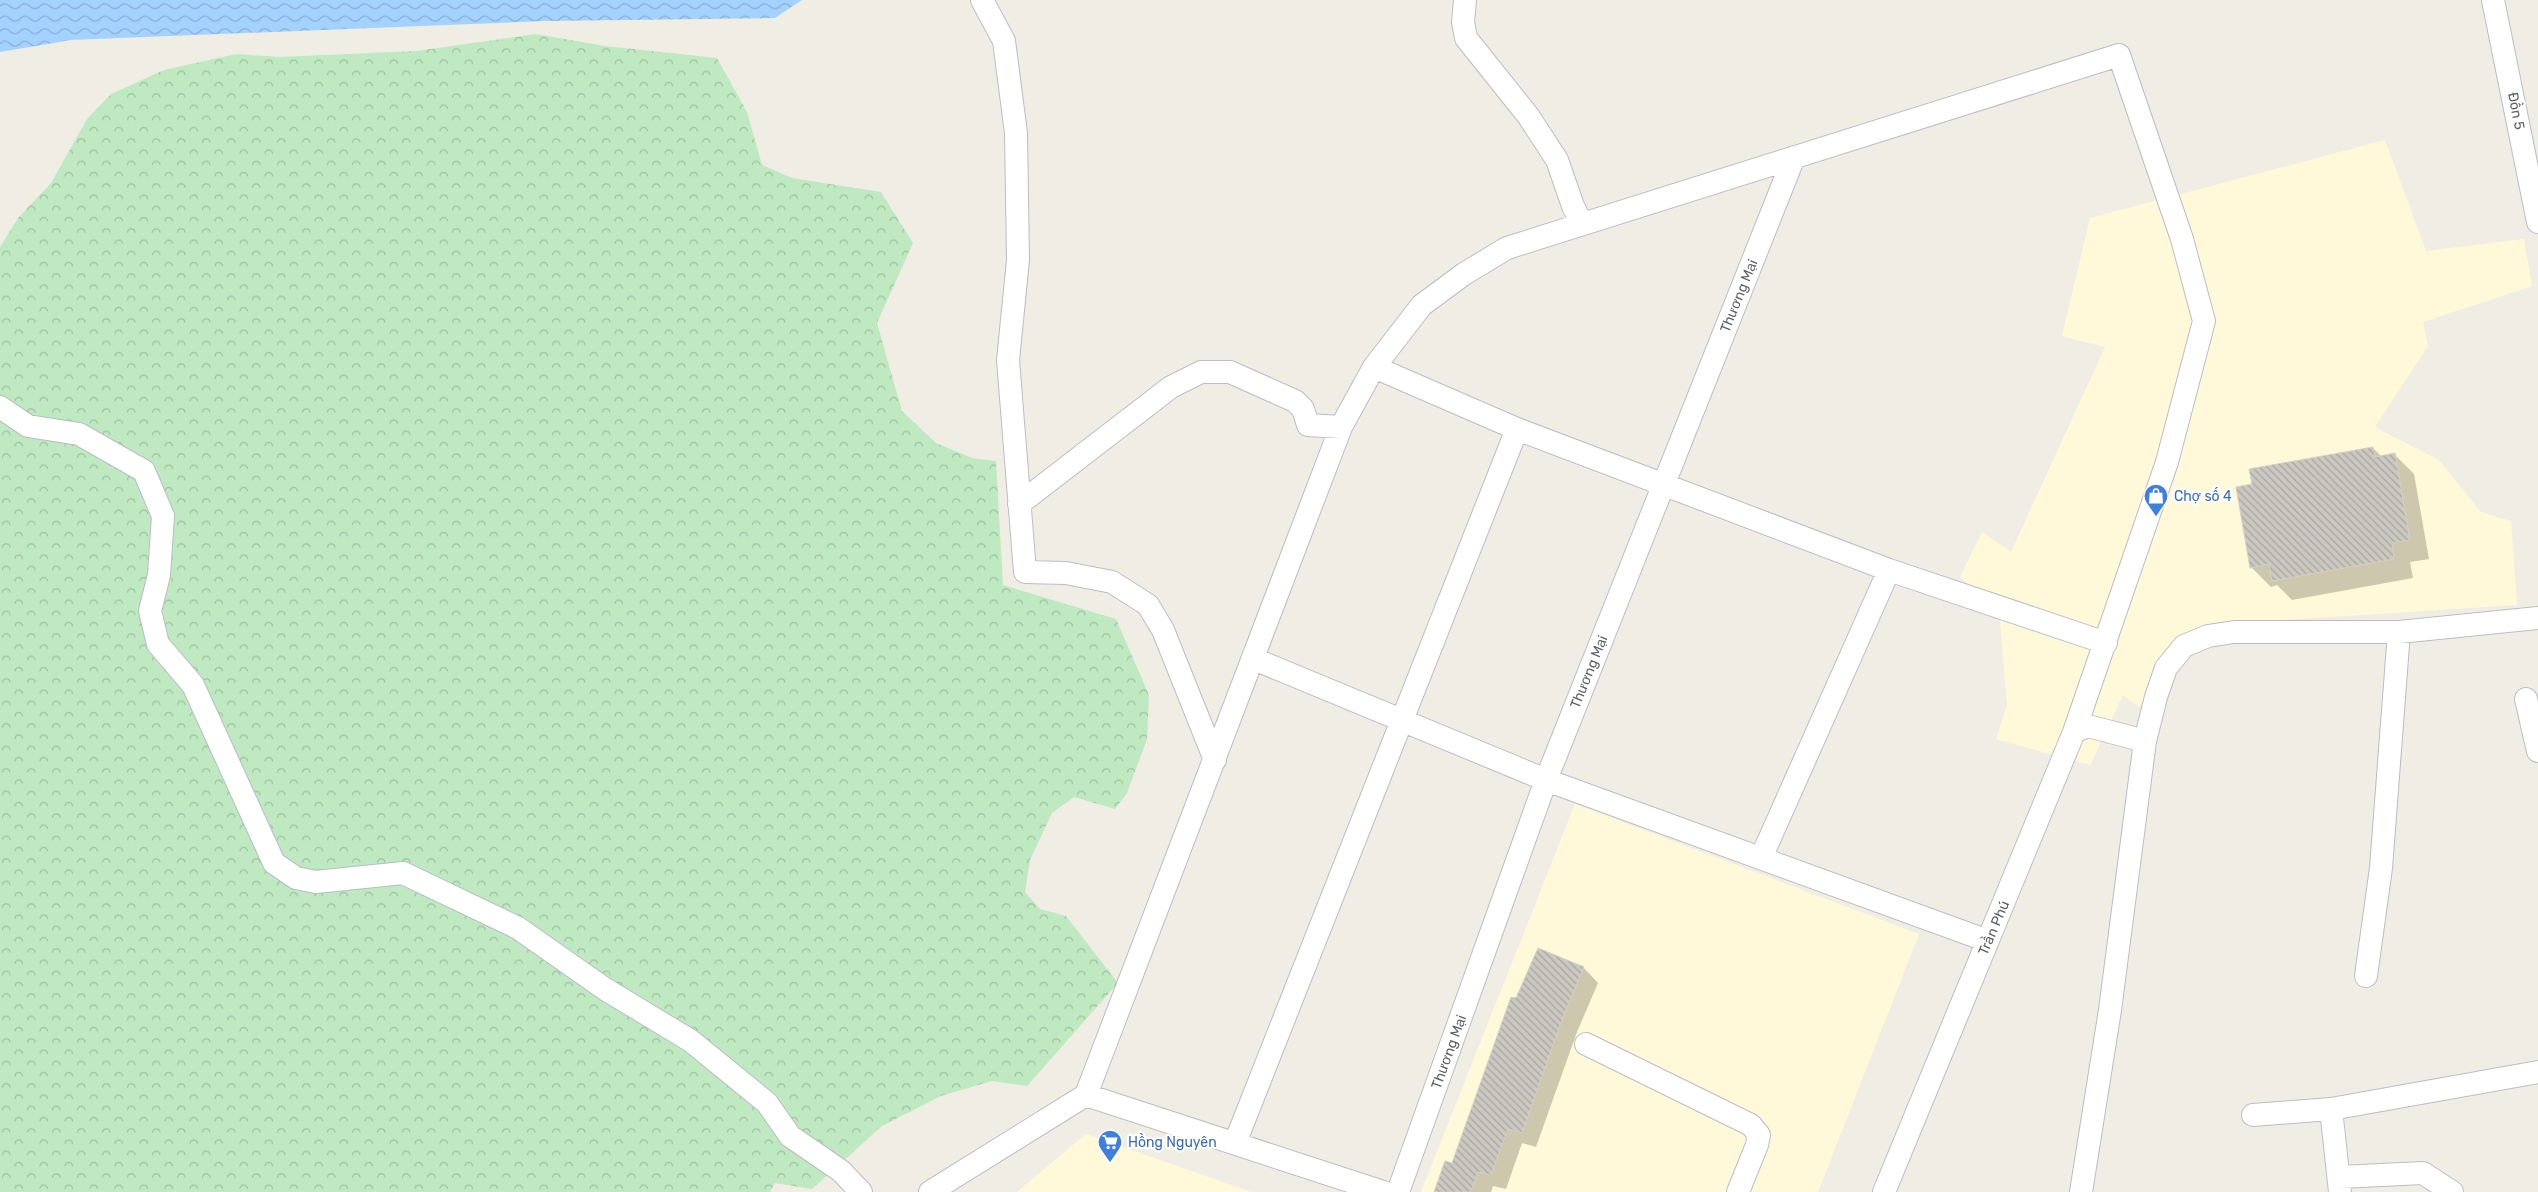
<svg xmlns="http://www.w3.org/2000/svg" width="2538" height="1192" font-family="Rubik,sans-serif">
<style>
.commercial{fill:#fff9d9}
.forest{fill:url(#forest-crowns)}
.water{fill:url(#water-waves)}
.shadow{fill:#0003}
.building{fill:url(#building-back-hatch);stroke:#d5d0c2}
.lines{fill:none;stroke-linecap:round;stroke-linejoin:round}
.minor-casing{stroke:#bbbdc4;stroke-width:24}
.minor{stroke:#fff;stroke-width:22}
.labels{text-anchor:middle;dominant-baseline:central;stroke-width:4.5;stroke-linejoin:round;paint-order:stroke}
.street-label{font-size:14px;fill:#5c5f66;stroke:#fff}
.shop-label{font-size:14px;fill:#366cbe;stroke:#fff;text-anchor:start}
</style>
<defs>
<pattern id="forest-crowns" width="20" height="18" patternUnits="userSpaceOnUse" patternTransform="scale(1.25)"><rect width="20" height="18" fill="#bee9c1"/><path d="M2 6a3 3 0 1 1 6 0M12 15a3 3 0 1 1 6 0" fill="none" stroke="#9ec0a1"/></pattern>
<pattern id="water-waves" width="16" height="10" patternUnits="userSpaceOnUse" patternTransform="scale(1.25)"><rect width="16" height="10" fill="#a4d2ff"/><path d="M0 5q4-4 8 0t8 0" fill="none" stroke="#89aed2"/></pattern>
<pattern id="building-back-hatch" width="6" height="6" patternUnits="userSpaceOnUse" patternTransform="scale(1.25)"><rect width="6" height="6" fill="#cbc8c1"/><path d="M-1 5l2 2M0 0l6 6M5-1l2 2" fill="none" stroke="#a8a6a1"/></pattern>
</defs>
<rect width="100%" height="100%" fill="#f0eee4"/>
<path class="commercial" d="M 2385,140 L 2426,251 L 2524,239 L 2532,286 L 2423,322 L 2428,346 L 2375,427 L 2439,460 L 2481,512 L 2511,521 L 2517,605 L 2235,623 L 2176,643 L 2139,707 L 2123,695 L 2090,765 L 1996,739 L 2007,705 L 1999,609 L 1960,577 L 1982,532 L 2011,552 L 2105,347 L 2062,336 L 2090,218 Z
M 1575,804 L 1919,934 L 1818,1192 L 1421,1192 Z
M 1086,1134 L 1251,1192 L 1017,1192 Z"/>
<path class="forest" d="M 536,34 L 605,46 L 717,58 L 747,112 L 762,165 L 792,178 L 881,192 L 913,243 L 877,323 L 902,411 L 936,443 L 972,458 L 996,461 L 1003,585 L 1116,619 L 1149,695 L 1147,739 L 1127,793 L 1115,809 L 1074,797 L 1052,813 L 1030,860 L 1025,892 L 1040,909 L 1066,916 L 1118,983 L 1027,1086 L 992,1081 L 941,1096 L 882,1126 L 812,1189 L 775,1183 L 770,1192 L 0,1192 L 0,247 L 18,218 L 51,183 L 87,119 L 111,94 L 164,70 L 236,54 L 279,57 L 416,51 Z"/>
<path class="water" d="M 0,0 L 802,0 L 775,18 L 545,21 L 71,40 L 0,52 Z"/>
<path class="shadow" d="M 2373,448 L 2382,457 L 2395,455 L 2414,474 L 2429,559 L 2410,562 L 2413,578 L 2292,600 L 2277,585 L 2271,587 L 2251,567 L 2253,485 Z
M 1539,949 L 1584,968 L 1598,983 L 1577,1032 L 1536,1147 L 1522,1143 L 1506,1189 L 1493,1186 L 1491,1192 L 1434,1192 L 1453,1165 Z"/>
<path class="building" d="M 2373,447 L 2375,457 L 2395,453 L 2410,540 L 2392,543 L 2394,559 L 2272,581 L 2269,564 L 2250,568 L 2236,487 L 2252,484 L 2249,469 Z
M 1538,948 L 1584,967 L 1563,1017 L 1522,1133 L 1508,1129 L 1491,1175 L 1478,1172 L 1471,1192 L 1434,1192 L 1445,1161 L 1452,1163 L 1511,997 L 1516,998 Z"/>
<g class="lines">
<defs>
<path id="minor" d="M 982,0 L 1004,41 L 1016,133 L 1018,260 L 1008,360 L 1025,572 L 1066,573 L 1112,582 L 1148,605 L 1163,630 L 1215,760
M 1465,0 L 1463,22 L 1466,38 L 1529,117 L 1557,160 L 1573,206 L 1582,224
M 2493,0 L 2538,222
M 1374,367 L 1517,429 L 1889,570 L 2106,643
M 0,407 L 28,426 L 79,434 L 144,471 L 163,516 L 159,575 L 150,611 L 158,644 L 193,685 L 274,863 L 296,878 L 316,882 L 403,873 L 518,928 L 605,989 L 691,1041 L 767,1103 L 790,1136 L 841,1171 L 861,1192
M 1019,504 L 1171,387 L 1201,372 L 1230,372 L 1295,401 L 1303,409 L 1308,425 L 1341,427
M 1254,659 L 1546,780 L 1988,941
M 2526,699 L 2538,751
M 1761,858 L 1889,570
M 2366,976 L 2381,868 L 2399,632
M 1586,1044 L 1751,1125 L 1759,1135 L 1757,1145 L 1738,1192
M 1086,1095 L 1383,1192
M 2253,1115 L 2331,1109
M 1235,1143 L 1517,429
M 2340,1177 L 2423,1173 L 2452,1192
M 930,1192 L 1086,1095 L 1341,427 L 1374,367 L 1422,305 L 1464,274 L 1507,248 L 2119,55 L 2182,239 L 2204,321 L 2167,462 L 2074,732
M 1398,1192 L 1546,780 L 1794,157
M 1884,1192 L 2074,732 L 2088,726 L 2145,741
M 2081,1192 L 2110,1010 L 2145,741 L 2156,697 L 2166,668 L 2184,646 L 2208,636 L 2234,632 L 2399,632 L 2538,618
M 2340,1192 L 2331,1109 L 2538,1072"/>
</defs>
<use href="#minor" class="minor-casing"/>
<use href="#minor" class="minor"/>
</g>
<defs>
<symbol id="shop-pin" viewBox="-11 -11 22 30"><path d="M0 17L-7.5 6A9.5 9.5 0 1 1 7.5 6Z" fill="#3f7fe0" stroke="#fff"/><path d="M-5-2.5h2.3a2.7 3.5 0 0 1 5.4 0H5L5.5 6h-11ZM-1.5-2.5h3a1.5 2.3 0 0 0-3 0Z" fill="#fff"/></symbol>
<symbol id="supermarket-pin" viewBox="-11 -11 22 30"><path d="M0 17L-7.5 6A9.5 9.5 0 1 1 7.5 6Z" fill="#3f7fe0" stroke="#fff"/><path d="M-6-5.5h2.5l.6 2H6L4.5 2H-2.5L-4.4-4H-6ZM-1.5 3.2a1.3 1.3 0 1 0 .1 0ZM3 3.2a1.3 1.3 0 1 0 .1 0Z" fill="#fff"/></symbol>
</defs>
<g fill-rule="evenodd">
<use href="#shop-pin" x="2142" y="482" width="28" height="38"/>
<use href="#supermarket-pin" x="1096" y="1128" width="28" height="38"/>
</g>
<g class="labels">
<g class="street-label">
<text transform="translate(2516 111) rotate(79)">Đồn 5</text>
<text transform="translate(1739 296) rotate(-68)">Thương Mại</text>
<text transform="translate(1589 672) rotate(-68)">Thương Mại</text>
<text transform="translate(1994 928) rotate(-67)">Trần Phú</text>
<text transform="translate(1449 1052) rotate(-70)">Thương Mại</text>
</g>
<g class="shop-label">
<text x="2174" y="496">Chợ số 4</text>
<text x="1128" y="1142">Hồng Nguyên</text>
</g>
</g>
</svg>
